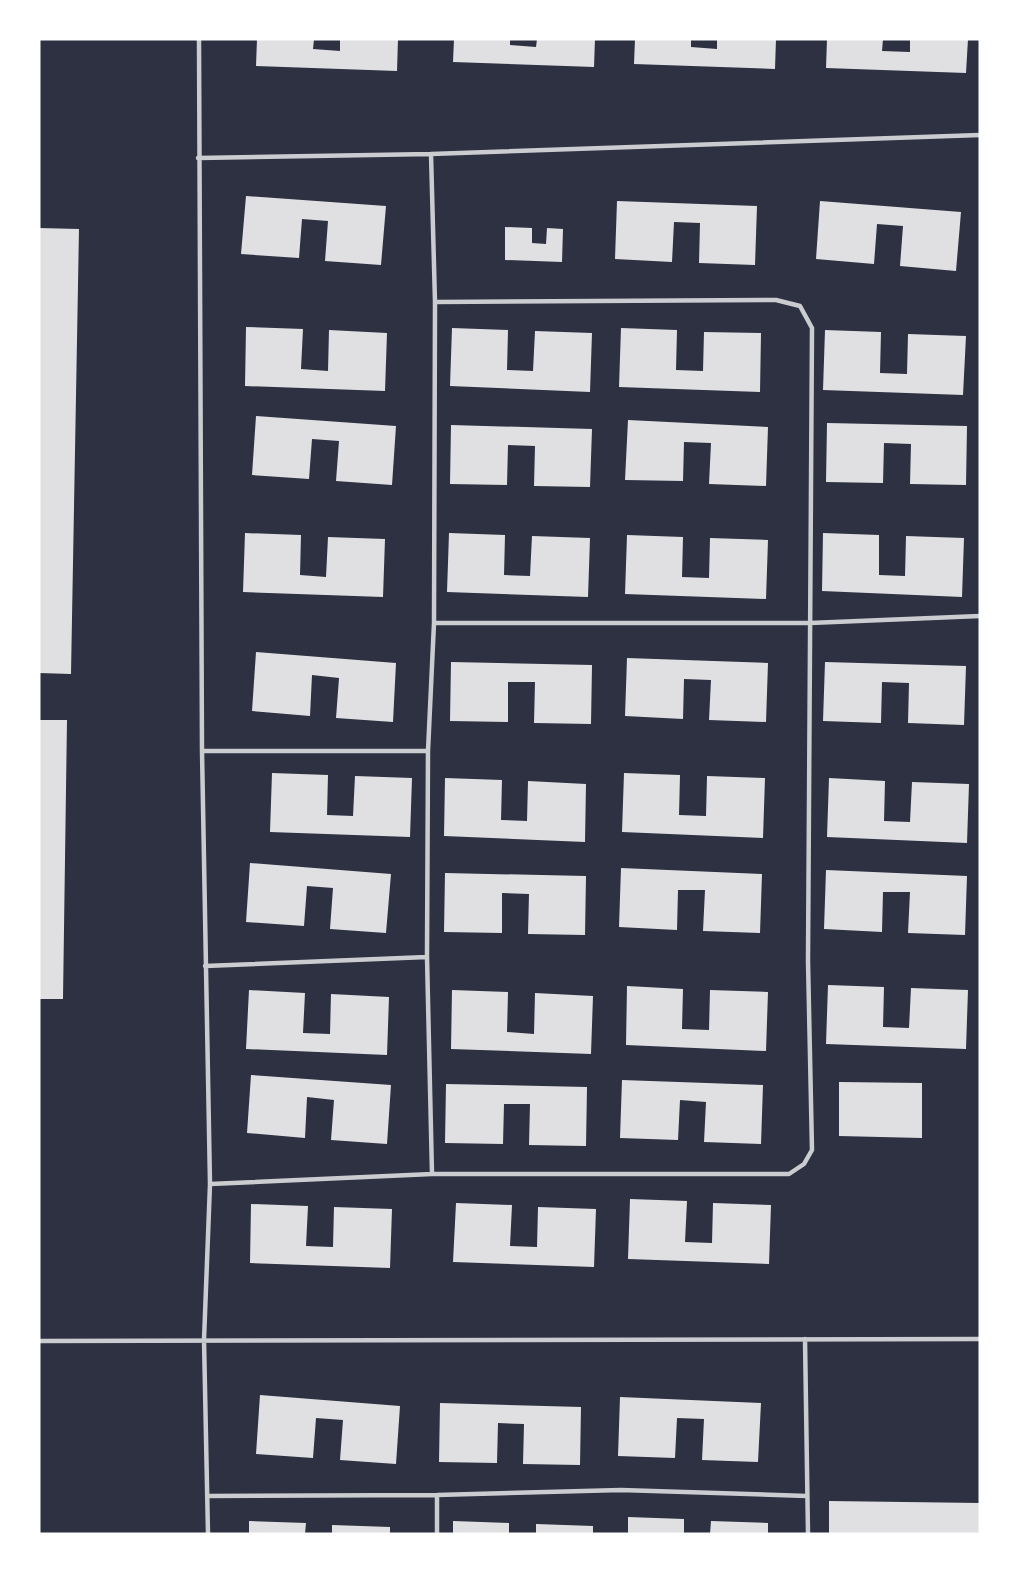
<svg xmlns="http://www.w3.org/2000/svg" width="1019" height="1573" font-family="'IBM Plex Sans',sans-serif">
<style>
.building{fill:#e0e0e3}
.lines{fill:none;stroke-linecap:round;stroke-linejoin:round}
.service{stroke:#caccd0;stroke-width:4.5}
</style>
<rect width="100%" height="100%" fill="#2d3142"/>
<path class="building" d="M 257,39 L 314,39 L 313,49 L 340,51 L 340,39 L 398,39 L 397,71 L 256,66 Z
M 454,39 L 510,39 L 510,45 L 536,47 L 537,39 L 595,39 L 594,67 L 453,62 Z
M 635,39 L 691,39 L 691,47 L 717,49 L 717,39 L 776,39 L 775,69 L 634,64 Z
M 827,39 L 883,39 L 882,51 L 910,52 L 910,39 L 968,39 L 966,73 L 826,68 Z
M 246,196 L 386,206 L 381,265 L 325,261 L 328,221 L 302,219 L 299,258 L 241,254 Z
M 617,201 L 757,206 L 755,265 L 699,263 L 700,223 L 674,222 L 672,262 L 615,259 Z
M 820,201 L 961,212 L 956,271 L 900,266 L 903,226 L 877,224 L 874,264 L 816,259 Z
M 505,227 L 532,228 L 532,243 L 546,244 L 547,228 L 563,229 L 562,262 L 505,260 Z
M 39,228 L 79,229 L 71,674 L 39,673 Z
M 246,327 L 303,329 L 301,369 L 328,371 L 329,330 L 387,333 L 385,391 L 245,386 Z
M 452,328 L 508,330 L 507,370 L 533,371 L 535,331 L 592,333 L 590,392 L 450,386 Z
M 621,328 L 677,330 L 676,370 L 703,371 L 704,332 L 761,333 L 760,392 L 619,387 Z
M 825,330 L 881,332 L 880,373 L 907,374 L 908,334 L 966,336 L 963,395 L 823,390 Z
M 256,416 L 396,426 L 392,485 L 336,481 L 339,441 L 312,439 L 309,479 L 252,475 Z
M 628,420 L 768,427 L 766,486 L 709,484 L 711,443 L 684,442 L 683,481 L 625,480 Z
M 827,423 L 967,426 L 966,485 L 910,484 L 911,444 L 884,443 L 883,483 L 826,482 Z
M 451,425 L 592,429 L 590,487 L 534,486 L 535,446 L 508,445 L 507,485 L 450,484 Z
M 245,533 L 301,535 L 300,575 L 326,577 L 328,537 L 385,539 L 383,597 L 243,592 Z
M 449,533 L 505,535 L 504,575 L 530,576 L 532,536 L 590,538 L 588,597 L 447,592 Z
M 823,533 L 879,535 L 879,575 L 905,576 L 906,536 L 964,538 L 962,597 L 822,591 Z
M 627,535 L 683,537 L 682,577 L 709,578 L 710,538 L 768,540 L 766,599 L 625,594 Z
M 256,652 L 396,663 L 393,722 L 336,718 L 339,678 L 312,675 L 310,716 L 252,711 Z
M 627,658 L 768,663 L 766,722 L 709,720 L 711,680 L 684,679 L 683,719 L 625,716 Z
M 451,662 L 592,665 L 591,724 L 534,723 L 535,682 L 508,682 L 508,722 L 450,721 Z
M 825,662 L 966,666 L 964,725 L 908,723 L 909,683 L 882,682 L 881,723 L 823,721 Z
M 39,720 L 67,720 L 63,999 L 39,999 Z
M 272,773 L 328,775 L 327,815 L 353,816 L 355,776 L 412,778 L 410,837 L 270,832 Z
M 624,773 L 680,775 L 679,815 L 706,816 L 707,776 L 765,778 L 763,838 L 622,832 Z
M 445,778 L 502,780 L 501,820 L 527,821 L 528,781 L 586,784 L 585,842 L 444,836 Z
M 829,778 L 885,781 L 884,821 L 910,822 L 912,782 L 969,784 L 967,843 L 827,837 Z
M 250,863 L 391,874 L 386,933 L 330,929 L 333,888 L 307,886 L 304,926 L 246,922 Z
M 621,868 L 762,874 L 760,933 L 703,931 L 705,890 L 678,890 L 677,930 L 619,927 Z
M 826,870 L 967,876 L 965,935 L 908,933 L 910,892 L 883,892 L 882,932 L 824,929 Z
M 445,873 L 586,876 L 585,935 L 528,934 L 529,894 L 502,893 L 502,933 L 444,932 Z
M 828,985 L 884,987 L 883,1027 L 909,1028 L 911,988 L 968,990 L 966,1049 L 826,1044 Z
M 627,986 L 683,989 L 682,1029 L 709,1030 L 710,990 L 768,992 L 766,1051 L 626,1045 Z
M 249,990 L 305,993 L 303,1033 L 330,1034 L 331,994 L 389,997 L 387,1055 L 246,1049 Z
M 452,990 L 508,992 L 507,1032 L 534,1034 L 535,993 L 593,996 L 591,1054 L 451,1049 Z
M 251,1075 L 391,1085 L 387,1144 L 331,1140 L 334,1100 L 307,1097 L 305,1138 L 247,1133 Z
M 622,1080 L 763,1085 L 761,1144 L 704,1142 L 706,1102 L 680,1100 L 678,1140 L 620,1138 Z
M 839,1082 L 922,1083 L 922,1138 L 839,1136 Z
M 446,1084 L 587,1087 L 586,1146 L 529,1145 L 530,1104 L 504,1104 L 503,1144 L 445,1143 Z
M 630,1199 L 687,1201 L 685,1242 L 712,1243 L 713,1203 L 771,1205 L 769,1264 L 628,1259 Z
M 456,1203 L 512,1205 L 510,1246 L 537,1247 L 538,1207 L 596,1209 L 594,1267 L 453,1262 Z
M 251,1204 L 308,1206 L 306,1246 L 333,1247 L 334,1207 L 392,1209 L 390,1268 L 250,1263 Z
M 260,1395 L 400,1406 L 396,1464 L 340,1460 L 343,1420 L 316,1418 L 313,1458 L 256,1454 Z
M 620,1397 L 761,1403 L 758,1462 L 702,1460 L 704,1419 L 677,1418 L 675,1458 L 618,1456 Z
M 440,1403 L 581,1407 L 580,1465 L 523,1464 L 524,1424 L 498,1423 L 497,1463 L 439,1462 Z
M 829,1501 L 980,1503 L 980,1534 L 829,1534 Z
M 628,1517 L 684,1519 L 684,1534 L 628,1534 Z
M 249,1521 L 306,1523 L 305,1534 L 249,1534 Z
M 453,1521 L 509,1523 L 509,1534 L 453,1534 Z
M 711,1521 L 768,1523 L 768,1534 L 710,1534 Z
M 536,1524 L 593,1526 L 593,1534 L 536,1534 Z
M 332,1525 L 390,1527 L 390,1534 L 332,1534 Z"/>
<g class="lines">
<path class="service" d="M 199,39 L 202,751 L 210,1184 L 204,1340 L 208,1534
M 431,154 L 435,302 L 434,623 L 428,751 L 427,957 L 432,1174
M 198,158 L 431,154 L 980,135
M 434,623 L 810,623 L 980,616
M 202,751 L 428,751
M 205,966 L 427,957
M 210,1184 L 432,1174 L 789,1174 L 804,1164 L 812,1150 L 808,961 L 812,328 L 800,306 L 776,300 L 435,302
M 805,1339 L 808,1534
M 39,1341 L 980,1339
M 207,1496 L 437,1495 L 621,1490 L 807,1496
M 437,1534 L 437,1495"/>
</g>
<rect width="1019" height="1573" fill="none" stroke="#ffffff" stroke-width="81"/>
</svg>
